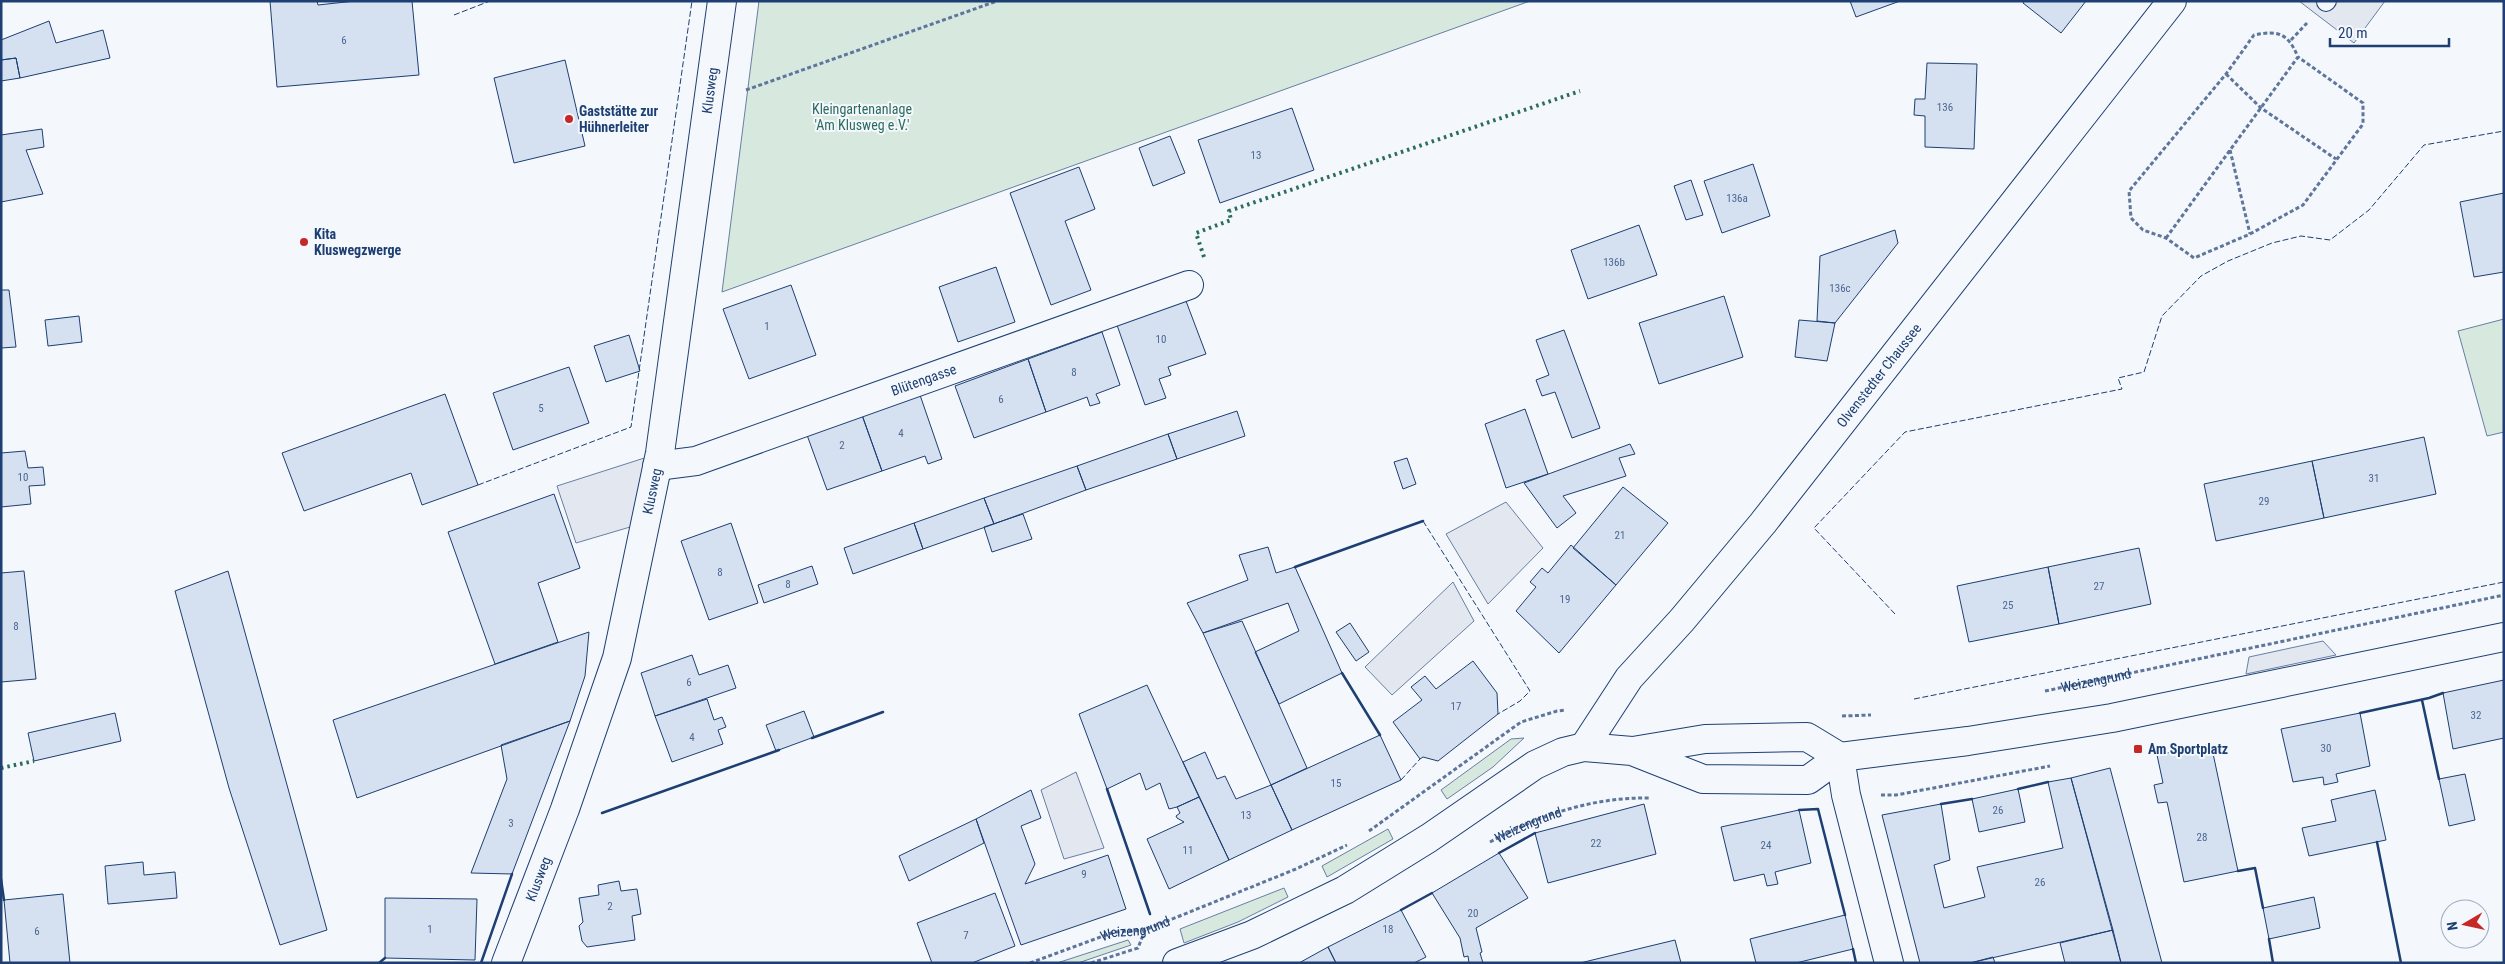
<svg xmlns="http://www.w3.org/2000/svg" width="2505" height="964" font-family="'Roboto Condensed',sans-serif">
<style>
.green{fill:#d7e8df;stroke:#687fa3}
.parking{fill:#e3e8f0;stroke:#687fa3}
.building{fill:#d5e0f0;stroke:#1d3f73}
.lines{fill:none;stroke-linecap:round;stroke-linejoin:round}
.lane-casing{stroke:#1d3f73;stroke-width:20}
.street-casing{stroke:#1d3f73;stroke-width:30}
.secondary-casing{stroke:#1d3f73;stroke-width:30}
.path{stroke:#5e769c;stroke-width:3;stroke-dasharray:4 2.5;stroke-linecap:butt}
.lane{stroke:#f4f7fb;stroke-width:18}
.street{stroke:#f4f7fb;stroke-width:28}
.secondary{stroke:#f4f7fb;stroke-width:28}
.hedge{stroke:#2c6c60;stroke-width:4;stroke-dasharray:2.5 4;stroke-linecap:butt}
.fence{stroke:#1d3f73;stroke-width:1;stroke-dasharray:6 2.5;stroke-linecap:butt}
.wall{stroke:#1d3f73;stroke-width:2.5}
.poi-dot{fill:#c62828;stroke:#f4f7fb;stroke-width:2}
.labels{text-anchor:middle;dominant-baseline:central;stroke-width:4;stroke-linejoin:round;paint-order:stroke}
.number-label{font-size:11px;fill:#4b6792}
.street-label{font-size:14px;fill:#1d3f73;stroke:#f4f7fb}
.park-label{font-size:14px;fill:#2c6c60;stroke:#f4f7fb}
.poi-label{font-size:14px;font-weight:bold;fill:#1d3f73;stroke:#f4f7fb;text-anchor:start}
</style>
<rect width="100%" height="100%" fill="#f4f7fb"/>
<path class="green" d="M 759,1 L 1530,1 L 722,292 Z
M 2504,319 L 2504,432 L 2487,436 L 2458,331 Z
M 1524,738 L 1493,767 L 1447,799 L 1441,790 L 1511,739 Z
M 1388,829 L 1393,839 L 1327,877 L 1322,866 Z
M 1284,888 L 1288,897 L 1238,922 L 1184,943 L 1180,929 Z
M 1128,940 L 1131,945 L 1078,963 L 1057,963 Z"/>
<path class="parking" d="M 2299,1 L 2385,1 L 2354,43 Z
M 660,453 L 647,522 L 576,543 L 557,486 Z
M 1506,502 L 1543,548 L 1488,604 L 1446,534 Z
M 1453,582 L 1474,621 L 1392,695 L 1365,667 Z
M 2323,641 L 2336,655 L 2246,674 L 2249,657 Z
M 1076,772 L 1104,848 L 1064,859 L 1041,790 Z"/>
<path class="building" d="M 270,1 L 317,1 L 318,5 L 355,1 L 412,1 L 419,75 L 277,87 Z
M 1850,1 L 1900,1 L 1856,17 Z
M 2024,1 L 2086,1 L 2061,33 L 2023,3 Z
M 49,21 L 56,43 L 103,30 L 110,58 L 20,78 L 16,58 L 1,60 L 1,40 Z
M 16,58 L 20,78 L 1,81 L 1,60 Z
M 565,60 L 585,146 L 514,163 L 494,78 Z
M 1927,63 L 1977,64 L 1974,149 L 1925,147 L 1925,116 L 1914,115 L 1915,99 L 1925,99 Z
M 1292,108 L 1314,170 L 1220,203 L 1198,140 Z
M 42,129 L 44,147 L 26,150 L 43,194 L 1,202 L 1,135 Z
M 1170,136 L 1185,173 L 1153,186 L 1139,148 Z
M 1753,164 L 1770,216 L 1722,233 L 1704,181 Z
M 1079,167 L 1095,209 L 1065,221 L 1091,290 L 1051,305 L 1010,193 Z
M 1691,180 L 1703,215 L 1686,220 L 1674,186 Z
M 2504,193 L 2504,272 L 2474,277 L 2460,202 Z
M 1639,225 L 1657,275 L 1588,299 L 1571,250 Z
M 1895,230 L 1898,243 L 1835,323 L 1817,321 L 1820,256 Z
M 996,267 L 1015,322 L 958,342 L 939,287 Z
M 791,285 L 816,355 L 749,379 L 723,309 Z
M 1,290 L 9,290 L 16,347 L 1,348 Z
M 1724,296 L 1743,357 L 1659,384 L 1639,323 Z
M 1186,301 L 1206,354 L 1168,367 L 1171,375 L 1159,379 L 1166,398 L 1145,405 L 1117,325 Z
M 79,316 L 82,342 L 48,346 L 45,320 Z
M 1799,320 L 1835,323 L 1827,361 L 1795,357 Z
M 1564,330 L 1600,428 L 1572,438 L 1555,392 L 1542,396 L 1536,380 L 1549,375 L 1536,340 Z
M 1102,332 L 1120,385 L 1096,394 L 1100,403 L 1090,406 L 1087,397 L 1046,412 L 1028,359 Z
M 629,335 L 640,371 L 606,382 L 594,346 Z
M 1028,359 L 1046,412 L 974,438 L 955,386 Z
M 569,367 L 589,423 L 513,450 L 493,393 Z
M 445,394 L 478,485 L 422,505 L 411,473 L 304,511 L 282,453 Z
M 920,395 L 942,459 L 928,464 L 925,456 L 882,471 L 862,415 Z
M 1525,409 L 1548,474 L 1506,488 L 1485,424 Z
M 1237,411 L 1245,436 L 1177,459 L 1168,434 Z
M 862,415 L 882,471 L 827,490 L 807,435 Z
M 1168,434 L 1177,459 L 1086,490 L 1077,466 Z
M 2424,437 L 2436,494 L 2324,518 L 2312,461 Z
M 1630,444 L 1635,454 L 1619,458 L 1626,476 L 1563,496 L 1576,513 L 1557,528 L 1524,483 Z
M 25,451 L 28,468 L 43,467 L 45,485 L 29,486 L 31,504 L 1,507 L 1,453 Z
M 1407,458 L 1416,484 L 1403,489 L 1394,462 Z
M 2312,461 L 2324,518 L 2216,541 L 2204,484 Z
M 1077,466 L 1086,490 L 994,524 L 984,498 Z
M 1623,487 L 1668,523 L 1616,585 L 1573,548 Z
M 554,494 L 580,568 L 538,583 L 558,642 L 495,664 L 448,532 Z
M 984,498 L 994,524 L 923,549 L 914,523 Z
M 1023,514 L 1032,539 L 992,552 L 984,527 Z
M 731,523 L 758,603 L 709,620 L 681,541 Z
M 914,523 L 923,549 L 853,574 L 844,548 Z
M 1571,545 L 1616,585 L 1559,653 L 1516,611 L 1536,587 L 1530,582 L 1542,568 L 1548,573 Z
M 1268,547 L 1276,573 L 1295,567 L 1342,673 L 1279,704 L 1255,652 L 1299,631 L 1288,603 L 1203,633 L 1187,603 L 1248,580 L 1239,555 Z
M 2139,548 L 2151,604 L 2059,624 L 2048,567 Z
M 812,566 L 818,584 L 764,603 L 758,585 Z
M 2048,567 L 2059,624 L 1969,642 L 1957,586 Z
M 24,571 L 36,679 L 1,682 L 1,573 Z
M 228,571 L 327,930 L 280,945 L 229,788 L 175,591 Z
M 1242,621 L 1307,768 L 1271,785 L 1203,633 Z
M 1350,623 L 1369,652 L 1356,661 L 1336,632 Z
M 589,632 L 585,676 L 570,721 L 357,798 L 333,720 Z
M 692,655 L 699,675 L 728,665 L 736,688 L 655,716 L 641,673 Z
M 1473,661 L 1497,693 L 1498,714 L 1438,761 L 1423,757 L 1420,759 L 1393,722 L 1422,700 L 1411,687 L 1425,676 L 1436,689 Z
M 2504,680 L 2504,738 L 2453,749 L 2443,693 Z
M 1147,685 L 1199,797 L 1177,807 L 1169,809 L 1160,783 L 1146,790 L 1140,773 L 1107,789 L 1079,714 Z
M 707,699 L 714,720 L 722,717 L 726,727 L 718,730 L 723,744 L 672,762 L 655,716 Z
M 804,711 L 814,737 L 776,751 L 766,725 Z
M 115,713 L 121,741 L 34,761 L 28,733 Z
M 2360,713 L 2370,766 L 2336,774 L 2338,782 L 2324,785 L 2323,777 L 2293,782 L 2281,729 Z
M 570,721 L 512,874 L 471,873 L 507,779 L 501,745 Z
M 1380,735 L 1401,780 L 1292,830 L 1271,785 Z
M 2211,744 L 2238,871 L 2184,882 L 2167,802 L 2158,803 L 2154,785 L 2163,783 L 2157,755 Z
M 1205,752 L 1217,779 L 1225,776 L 1236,799 L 1271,785 L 1292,830 L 1229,860 L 1183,762 Z
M 2110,768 L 2162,963 L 2121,963 L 2071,778 Z
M 2465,774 L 2475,820 L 2449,826 L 2439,779 Z
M 2071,778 L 2113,930 L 1970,963 L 1920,963 L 1882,815 L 1941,804 L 1950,860 L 1934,865 L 1944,908 L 1985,897 L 1977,867 L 2063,848 L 2048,782 Z
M 2018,789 L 2025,822 L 1979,832 L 1972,799 Z
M 1031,790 L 1041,818 L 1021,826 L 1035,864 L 1025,884 L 1108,855 L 1126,909 L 1021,945 L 976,819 Z
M 2375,790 L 2386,840 L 2309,856 L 2302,828 L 2336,821 L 2331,800 Z
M 1199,797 L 1229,860 L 1169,889 L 1147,839 L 1184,822 L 1177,818 L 1176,816 L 1180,813 L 1177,807 Z
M 1644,804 L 1656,854 L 1548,883 L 1535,833 Z
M 1799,810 L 1811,863 L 1775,872 L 1778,884 L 1767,886 L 1764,874 L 1734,881 L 1721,827 Z
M 976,819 L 984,843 L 909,881 L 899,856 Z
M 1499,853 L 1528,898 L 1476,928 L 1482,952 L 1480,953 L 1483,963 L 1469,963 L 1468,956 L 1464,957 L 1460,938 L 1432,893 Z
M 143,862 L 144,875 L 175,872 L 177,898 L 108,904 L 105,866 Z
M 619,881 L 621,891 L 637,889 L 641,914 L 632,916 L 635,940 L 587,947 L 582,941 L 579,926 L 583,922 L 579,898 L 599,895 L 598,885 Z
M 995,893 L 1015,946 L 972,963 L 932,963 L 917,923 Z
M 63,894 L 70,963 L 10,963 L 4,900 Z
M 2314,897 L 2320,928 L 2269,939 L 2263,908 Z
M 385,898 L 477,899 L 475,960 L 385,958 Z
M 1401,910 L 1426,957 L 1414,963 L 1336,963 L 1328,947 Z
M 1845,915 L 1853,949 L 1796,963 L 1756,963 L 1750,939 Z
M 2113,930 L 2121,963 L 2065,963 L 2060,943 Z
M 1675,940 L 1681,963 L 1580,963 Z
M 1328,947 L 1336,963 L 1299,963 Z
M 1993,957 L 1995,963 L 1970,963 Z"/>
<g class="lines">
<defs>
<path id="lane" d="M 2326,2 L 2327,1"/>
<g id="street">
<path id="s4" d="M 657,466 L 696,461 L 1189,285"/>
<path id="s5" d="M 1584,747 L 1629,678 L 1682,620 L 1763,523 L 2172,1"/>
<path d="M 1840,757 L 1846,795 L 1889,963"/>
<path id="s6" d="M 506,963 L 565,809 L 617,658 L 660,453 L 722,1"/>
</g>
<path id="secondary" d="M 1633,751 L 1705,739 L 1807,737 L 1840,757
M 1177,963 L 1252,935 L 1345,890 L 1429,838 L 1535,765 L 1563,752 L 1584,747 L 1632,751 L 1703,779 L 1808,780 L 1840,757 L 1968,741 L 2112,718 L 2504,637"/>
</defs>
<use href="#lane" class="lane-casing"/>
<use href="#street" class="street-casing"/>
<use href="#secondary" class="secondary-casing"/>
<g class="path">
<path d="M 2291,40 L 2307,23"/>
<path d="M 2226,74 L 2261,108 L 2336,159"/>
<path d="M 746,90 L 997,1"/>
<path d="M 2230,150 L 2250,234"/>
<path d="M 2166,238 L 2298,57 C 2288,33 2278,30 2254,35 L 2226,74 L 2129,191 L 2131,218 L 2143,230 L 2166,238 L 2194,258 L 2250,234 L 2303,205 L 2363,124 L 2363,103 L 2298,57"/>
<path id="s1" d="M 2045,691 L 2504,595"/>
<path d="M 1842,716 L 1871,715"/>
<path d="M 1881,795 L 1896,795 L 2050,766"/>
<path d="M 1369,831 L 1521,722 L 1557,711 L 1566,710"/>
<path id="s2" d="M 1490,842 C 1540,815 1592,797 1650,798"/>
<path id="s3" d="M 1030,963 L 1114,932 L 1145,930 L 1296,869 L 1347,845"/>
<path d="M 1091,963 L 1138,948 L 1145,930"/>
</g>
<use href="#lane" class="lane"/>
<use href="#street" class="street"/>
<use href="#secondary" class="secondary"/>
<path class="hedge" d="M 1204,257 L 1196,233 L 1231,220 L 1229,211 L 1580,91
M 1,768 L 34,761"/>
<path class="fence" d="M 454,15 L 490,1
M 478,485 L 631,427 L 692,1
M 1423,521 L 1530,691 L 1520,701 L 1498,714
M 1895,614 L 1814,528 L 1905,432 L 2122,389 L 2118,378 L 2144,372 L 2162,316 L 2201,276 L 2228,261 L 2272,243 L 2301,236 L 2330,240 L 2369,210 L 2424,145 L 2504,131
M 1914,699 L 2504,582
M 1401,780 L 1420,759"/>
<path class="wall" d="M 1295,567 L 1423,521
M 1342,673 L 1380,735
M 2422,700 L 2439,779
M 2360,713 L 2429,698 L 2443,693
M 812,738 L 883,712
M 1107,789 L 1150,914
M 2018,789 L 2048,782
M 1941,804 L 1972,799
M 1799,810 L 1818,809 L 1845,915
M 602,813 L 779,750
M 2377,842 L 2401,963
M 1499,853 L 1535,833
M 2238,871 L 2255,868 L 2263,908
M 1,879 L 4,900
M 1401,910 L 1432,893
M 2269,939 L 2273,963
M 1853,949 L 1856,963
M 379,963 L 385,958
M 481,963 L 512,874"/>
</g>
<g class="poi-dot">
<circle cx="569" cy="119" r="5"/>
<circle cx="304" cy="242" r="5"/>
<rect x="2133" y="744" width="10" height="10" rx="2.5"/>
</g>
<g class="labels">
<g class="number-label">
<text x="344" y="40">6</text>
<text x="1945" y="107">136</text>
<text x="1256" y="155">13</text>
<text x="1737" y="198">136a</text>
<text x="1614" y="262">136b</text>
<text x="1840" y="288">136c</text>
<text x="767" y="326">1</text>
<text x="1161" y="339">10</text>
<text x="1074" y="372">8</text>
<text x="1001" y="399">6</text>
<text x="541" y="408">5</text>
<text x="901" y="433">4</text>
<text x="842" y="445">2</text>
<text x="23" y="477">10</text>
<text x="2374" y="478">31</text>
<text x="2264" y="501">29</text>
<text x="1620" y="535">21</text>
<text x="720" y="572">8</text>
<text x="788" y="584">8</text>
<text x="2099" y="586">27</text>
<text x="1565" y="599">19</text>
<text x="2008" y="605">25</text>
<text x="16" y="626">8</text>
<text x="689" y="682">6</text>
<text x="1456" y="706">17</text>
<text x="2476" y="715">32</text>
<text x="692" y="737">4</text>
<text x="2326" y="748">30</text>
<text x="1336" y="783">15</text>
<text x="1998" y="810">26</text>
<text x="1246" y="815">13</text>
<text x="511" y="823">3</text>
<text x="2202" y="837">28</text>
<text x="1596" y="843">22</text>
<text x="1766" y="845">24</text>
<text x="1188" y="850">11</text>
<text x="1084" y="874">9</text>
<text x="2040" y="882">26</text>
<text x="610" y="906">2</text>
<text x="1473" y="913">20</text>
<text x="430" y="929">1</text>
<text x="1388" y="929">18</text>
<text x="37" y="931">6</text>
<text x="966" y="935">7</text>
</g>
<g class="street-label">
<text stroke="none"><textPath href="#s6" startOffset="900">Klusweg</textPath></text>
<text stroke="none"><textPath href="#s5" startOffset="475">Olvenstedter Chaussee</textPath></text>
<text stroke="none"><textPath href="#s4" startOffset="281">Blütengasse</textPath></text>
<text stroke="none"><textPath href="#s6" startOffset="495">Klusweg</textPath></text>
<text stroke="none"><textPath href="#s1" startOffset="52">Weizengrund</textPath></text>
<text stroke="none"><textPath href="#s2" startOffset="42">Weizengrund</textPath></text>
<text stroke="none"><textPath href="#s6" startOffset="90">Klusweg</textPath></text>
<text stroke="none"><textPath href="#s3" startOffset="111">Weizengrund</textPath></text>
</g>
<g class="park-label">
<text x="862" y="109">Kleingartenanlage<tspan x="862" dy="16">'Am Klusweg e.V.'</tspan></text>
</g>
<g class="poi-label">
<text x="579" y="111">Gaststätte zur<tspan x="579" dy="16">Hühnerleiter</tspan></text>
<text x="314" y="234">Kita<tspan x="314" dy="16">Kluswegzwerge</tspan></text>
<text x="2148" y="749">Am Sportplatz</text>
</g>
</g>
<rect width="2505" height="964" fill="none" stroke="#1d3f73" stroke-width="5"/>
<g transform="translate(2465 924) rotate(261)"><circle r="24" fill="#f4f7fb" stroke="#9eadc5"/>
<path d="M0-4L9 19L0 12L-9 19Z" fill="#c62828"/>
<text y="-8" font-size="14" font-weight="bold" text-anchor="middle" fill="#1d3f73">N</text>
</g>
<path d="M2330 38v8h119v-8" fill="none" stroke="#1d3f73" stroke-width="2.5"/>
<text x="2338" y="38" font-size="15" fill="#1d3f73" stroke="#f4f7fb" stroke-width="4" paint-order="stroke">20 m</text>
</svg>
